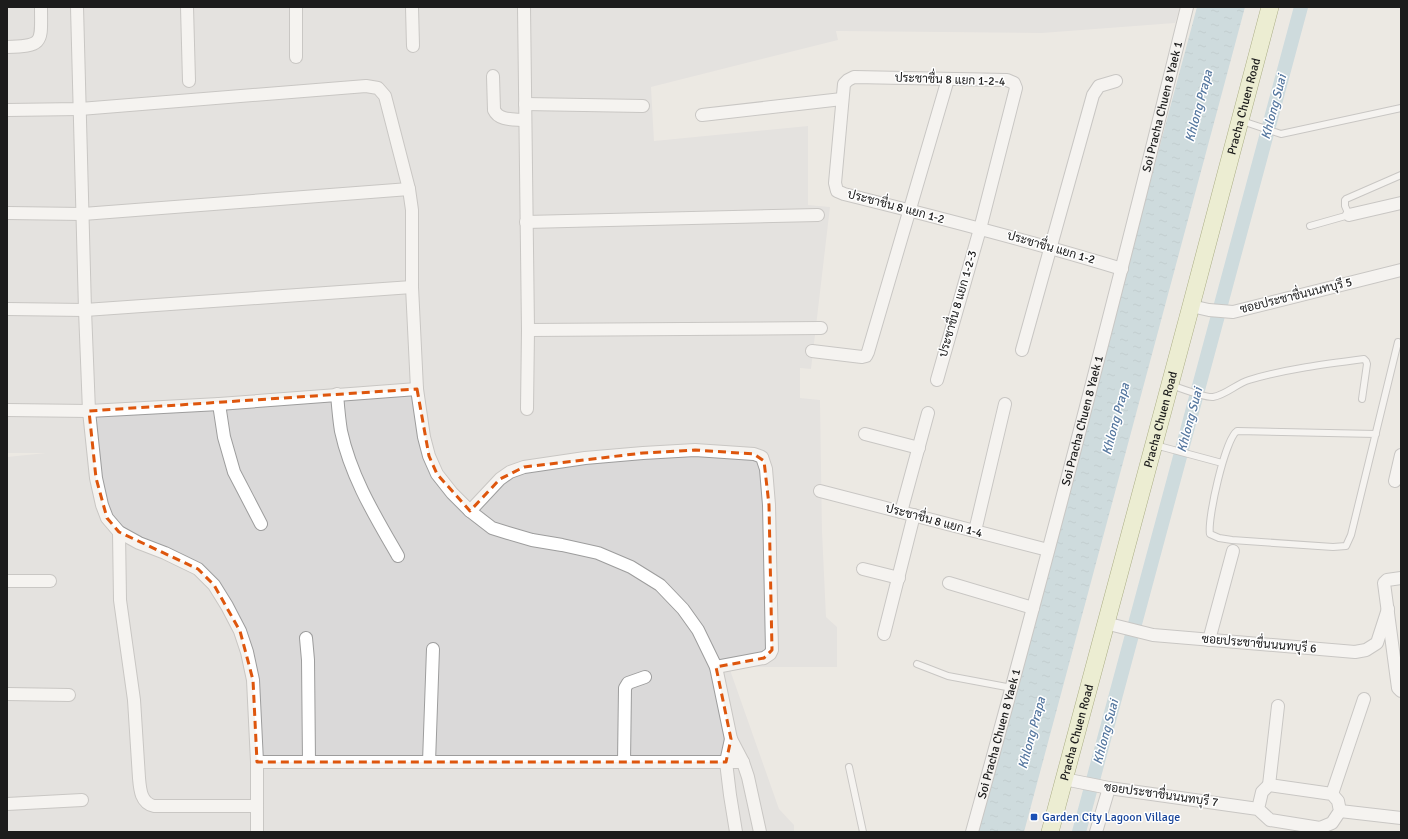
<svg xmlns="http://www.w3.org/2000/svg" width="1408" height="839" font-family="Signika,Sarabun,sans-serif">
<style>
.residential{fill:#dad9d9}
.water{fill:url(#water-ripples)}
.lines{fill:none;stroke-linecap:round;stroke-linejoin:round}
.canal{stroke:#a8c9d5;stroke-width:14}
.service-casing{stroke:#9d9d9d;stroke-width:8}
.minor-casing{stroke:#9d9d9d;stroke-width:14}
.secondary-casing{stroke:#586511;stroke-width:18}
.service{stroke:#fff;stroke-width:6}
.minor{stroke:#fff;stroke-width:12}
.secondary{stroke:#ecf1bc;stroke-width:17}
.marked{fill:none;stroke:#de560d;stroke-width:3;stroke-dasharray:8 5;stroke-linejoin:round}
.transit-dot{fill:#1a4fb4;stroke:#fff;stroke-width:1.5}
.labels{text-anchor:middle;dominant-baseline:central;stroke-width:3;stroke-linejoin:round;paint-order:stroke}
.street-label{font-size:12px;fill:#1c1c1c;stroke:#fff}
.transit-label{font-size:12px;fill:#164399;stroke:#fff;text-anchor:start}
.water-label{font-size:13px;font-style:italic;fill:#55779f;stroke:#fff}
</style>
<defs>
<pattern id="water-ripples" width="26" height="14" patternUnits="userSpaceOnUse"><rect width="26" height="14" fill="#a8c9d5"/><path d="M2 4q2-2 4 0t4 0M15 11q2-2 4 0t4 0" fill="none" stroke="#90acb6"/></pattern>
</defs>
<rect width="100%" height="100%" fill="#ece9e3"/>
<path class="residential" d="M 7,7 L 1180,7 L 1175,23 L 1042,33 L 836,31 L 838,40 L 651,87 L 654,141 L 808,126 L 808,205 L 830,207 L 811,369 L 800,368 L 800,398 L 820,400 L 822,531 L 826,617 L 837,627 L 837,667 L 729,667 L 779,809 L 794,825 L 794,832 L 7,832 L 7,457 L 46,453 L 7,453 Z"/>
<path class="water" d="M 1197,7 L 1245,7 L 1024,832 L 976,832 Z"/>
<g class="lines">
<path class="canal" d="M 1079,832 L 1301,7"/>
<defs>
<path id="service" d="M 1242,121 L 1281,134 L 1401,108
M 1310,226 L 1349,215 L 1345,206 L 1345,200 L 1346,199 L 1401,175
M 1171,385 C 1180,388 1205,398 1213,397 C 1226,395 1236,384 1249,380 C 1286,369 1325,364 1364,359 L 1366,361 L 1367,364 L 1362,399
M 1376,434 L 1237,431 C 1225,439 1207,520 1210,534 L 1219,538 L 1232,540 L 1333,547 L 1346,546 L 1351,535 L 1398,342
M 1155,445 L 1222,463
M 917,664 L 948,676 L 1012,688
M 849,767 L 863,832"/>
<g id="minor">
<path d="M 77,7 L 85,310 L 89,411 L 96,478 L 102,505 L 107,518 L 119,532 L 139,543 L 165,553 L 198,569 L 214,585 L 227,606 L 240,631 L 247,652 L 253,680 L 257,762 L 257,832"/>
<path d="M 187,7 L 189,81"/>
<path d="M 296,7 L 296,57"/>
<path d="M 412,7 L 413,46"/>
<path d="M 524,7 L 528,330 L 527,409"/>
<path d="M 7,47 C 45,46 41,42 41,7"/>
<path d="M 493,76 L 494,110 C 499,121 514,119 524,120"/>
<path d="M 525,104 L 643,106"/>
<path d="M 7,110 L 80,109 L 366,86 L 378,88 L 385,96 L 409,189 L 412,210 L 412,287 L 417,389 L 424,437 L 429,456 L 437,474 L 452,493 L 470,511 L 492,528 L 508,533 L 532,540 L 562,545 L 598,553 L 631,567 L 660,585 L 683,609 L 698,630 L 716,667 L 731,739 L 743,762 L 748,777 L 760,832"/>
<path d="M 702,115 L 842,99"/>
<path d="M 7,213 L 83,214 L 409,189"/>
<path d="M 1349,215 L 1401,203"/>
<path d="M 526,222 L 818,215"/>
<path d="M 1191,306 L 1209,310 L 1233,312 L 1401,270"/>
<path d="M 7,309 L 85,310 L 412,287"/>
<path d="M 528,330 L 821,328"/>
<path d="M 1022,350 L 1093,95 L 1099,86 L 1116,81"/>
<path d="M 812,351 L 862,357 L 866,356 L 868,352 L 948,79"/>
<path d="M 937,380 L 980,229 L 1016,88 L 1014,83 L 1007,80 L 854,77 L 848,80 L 844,84 L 835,183 L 837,191 L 844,194 C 937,217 1030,241 1122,269"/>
<path d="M 337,394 C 338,406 339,419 341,431 C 351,477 375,516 398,556"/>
<path d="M 219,404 L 224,437 L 234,472 L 261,524"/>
<path d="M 7,410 L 89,411 L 219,404 L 417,389"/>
<path d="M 865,434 L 919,448"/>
<path d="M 1395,481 L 1401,455"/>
<path d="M 820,491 L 1048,550"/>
<path d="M 470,511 L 500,479 L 510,472 L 524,467 L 585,458 L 643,453 L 695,450 L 754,454 L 762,457 L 766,469 L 769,505 L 772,650 L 770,654 L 764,658 L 716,667"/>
<path d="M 901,512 L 928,413"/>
<path d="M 975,531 L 1005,404"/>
<path d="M 119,532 L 120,600 L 134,700 L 139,778 C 140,790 141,803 154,806 L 257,806"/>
<path d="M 863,569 L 899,578"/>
<path d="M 1401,578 L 1387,580 L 1384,583 L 1398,688 L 1401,691"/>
<path d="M 7,581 L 50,581"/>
<path d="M 949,583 L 1033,608"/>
<path d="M 1105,623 L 1153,635 L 1355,652 L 1366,650 L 1377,643 L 1388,609"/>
<path d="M 884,634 L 914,515"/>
<path d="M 306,638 L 308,660 L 309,762"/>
<path d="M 1209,640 L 1233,551"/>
<path d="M 7,694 L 69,695"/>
<path d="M 731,739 L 726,762 L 730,795 L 736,832"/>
<path d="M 257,762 L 743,762"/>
<path d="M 429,762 L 433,649"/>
<path d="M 624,762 L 625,688 L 628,683 L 645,677"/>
<path d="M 1064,779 L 1109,788 L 1258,809 L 1270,820 L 1320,828 L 1332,823 L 1340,811 L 1338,801 L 1332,794 L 1269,785 L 1262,792 L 1258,809"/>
<path d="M 1269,785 L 1278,706"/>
<path d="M 1332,794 L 1364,699"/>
<path d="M 7,804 L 82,800"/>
<path d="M 1340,811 L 1401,818"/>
<path id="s1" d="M 972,832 C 1048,558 1119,283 1187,7"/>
<path d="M 1096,832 L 1109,788"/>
</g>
<g id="secondary">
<path id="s2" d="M 1050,832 L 1191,306 L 1270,7"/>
</g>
</defs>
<use href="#service" class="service-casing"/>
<use href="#minor" class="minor-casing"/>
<use href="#secondary" class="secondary-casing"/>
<use href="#service" class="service"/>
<use href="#minor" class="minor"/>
<use href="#secondary" class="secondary"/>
</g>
<path d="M0 0H1408V839H0ZM 417,389 L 429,456 L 437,474 L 470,511 L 500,479 L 524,467 L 643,453 L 695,450 L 754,454 L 764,461 L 769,505 L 772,650 L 764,658 L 716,667 L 731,739 L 726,762 L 257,762 L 253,680 L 240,631 L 214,585 L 198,569 L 119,532 L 107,518 L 96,478 L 89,411 Z" fill="#ece9e3" fill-opacity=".55" fill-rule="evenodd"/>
<path class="marked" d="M 417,389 L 429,456 L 437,474 L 470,511 L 500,479 L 524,467 L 643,453 L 695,450 L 754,454 L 764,461 L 769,505 L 772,650 L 764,658 L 716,667 L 731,739 L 726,762 L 257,762 L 253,680 L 240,631 L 214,585 L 198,569 L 119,532 L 107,518 L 96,478 L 89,411 Z"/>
<rect class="transit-dot" x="1030" y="813" width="8" height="8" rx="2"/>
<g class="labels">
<g class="street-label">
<text transform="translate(950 80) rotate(2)">ประชาชื่น 8 แยก 1-2-4</text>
<text stroke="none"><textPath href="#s1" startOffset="750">Soi Pracha Chuen 8 Yaek 1</textPath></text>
<text stroke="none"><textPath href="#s2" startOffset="751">Pracha Chuen Road</textPath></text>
<text transform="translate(896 207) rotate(15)">ประชาชื่น 8 แยก 1-2</text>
<text transform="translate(1051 248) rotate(16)">ประชาชื่น แยก 1-2</text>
<text transform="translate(1296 296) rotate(-14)">ซอยประชาชื่นนนทบุรี 5</text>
<text transform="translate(958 304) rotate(-74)">ประชาชื่น 8 แยก 1-2-3</text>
<text stroke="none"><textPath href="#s1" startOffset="426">Soi Pracha Chuen 8 Yaek 1</textPath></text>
<text stroke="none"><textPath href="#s2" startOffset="427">Pracha Chuen Road</textPath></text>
<text transform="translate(934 521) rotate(15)">ประชาชื่น 8 แยก 1-4</text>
<text transform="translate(1259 644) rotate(5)">ซอยประชาชื่นนนทบุรี 6</text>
<text stroke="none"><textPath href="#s1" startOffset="102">Soi Pracha Chuen 8 Yaek 1</textPath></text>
<text stroke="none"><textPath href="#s2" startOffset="103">Pracha Chuen Road</textPath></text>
<text transform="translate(1161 795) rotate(8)">ซอยประชาชื่นนนทบุรี 7</text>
</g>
<g class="transit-label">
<text x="1042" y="817">Garden City Lagoon Village</text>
</g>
<g class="water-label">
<text transform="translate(1199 106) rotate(-75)">Khlong Prapa</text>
<text transform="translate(1274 107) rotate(-75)">Khlong Suai</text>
<text transform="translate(1116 419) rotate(-75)">Khlong Prapa</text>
<text transform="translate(1190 420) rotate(-75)">Khlong Suai</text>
<text transform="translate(1106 732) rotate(-75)">Khlong Suai</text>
<text transform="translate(1032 733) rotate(-75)">Khlong Prapa</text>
</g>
</g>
<rect width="1408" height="839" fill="none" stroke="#1c1c1c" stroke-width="16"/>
</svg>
